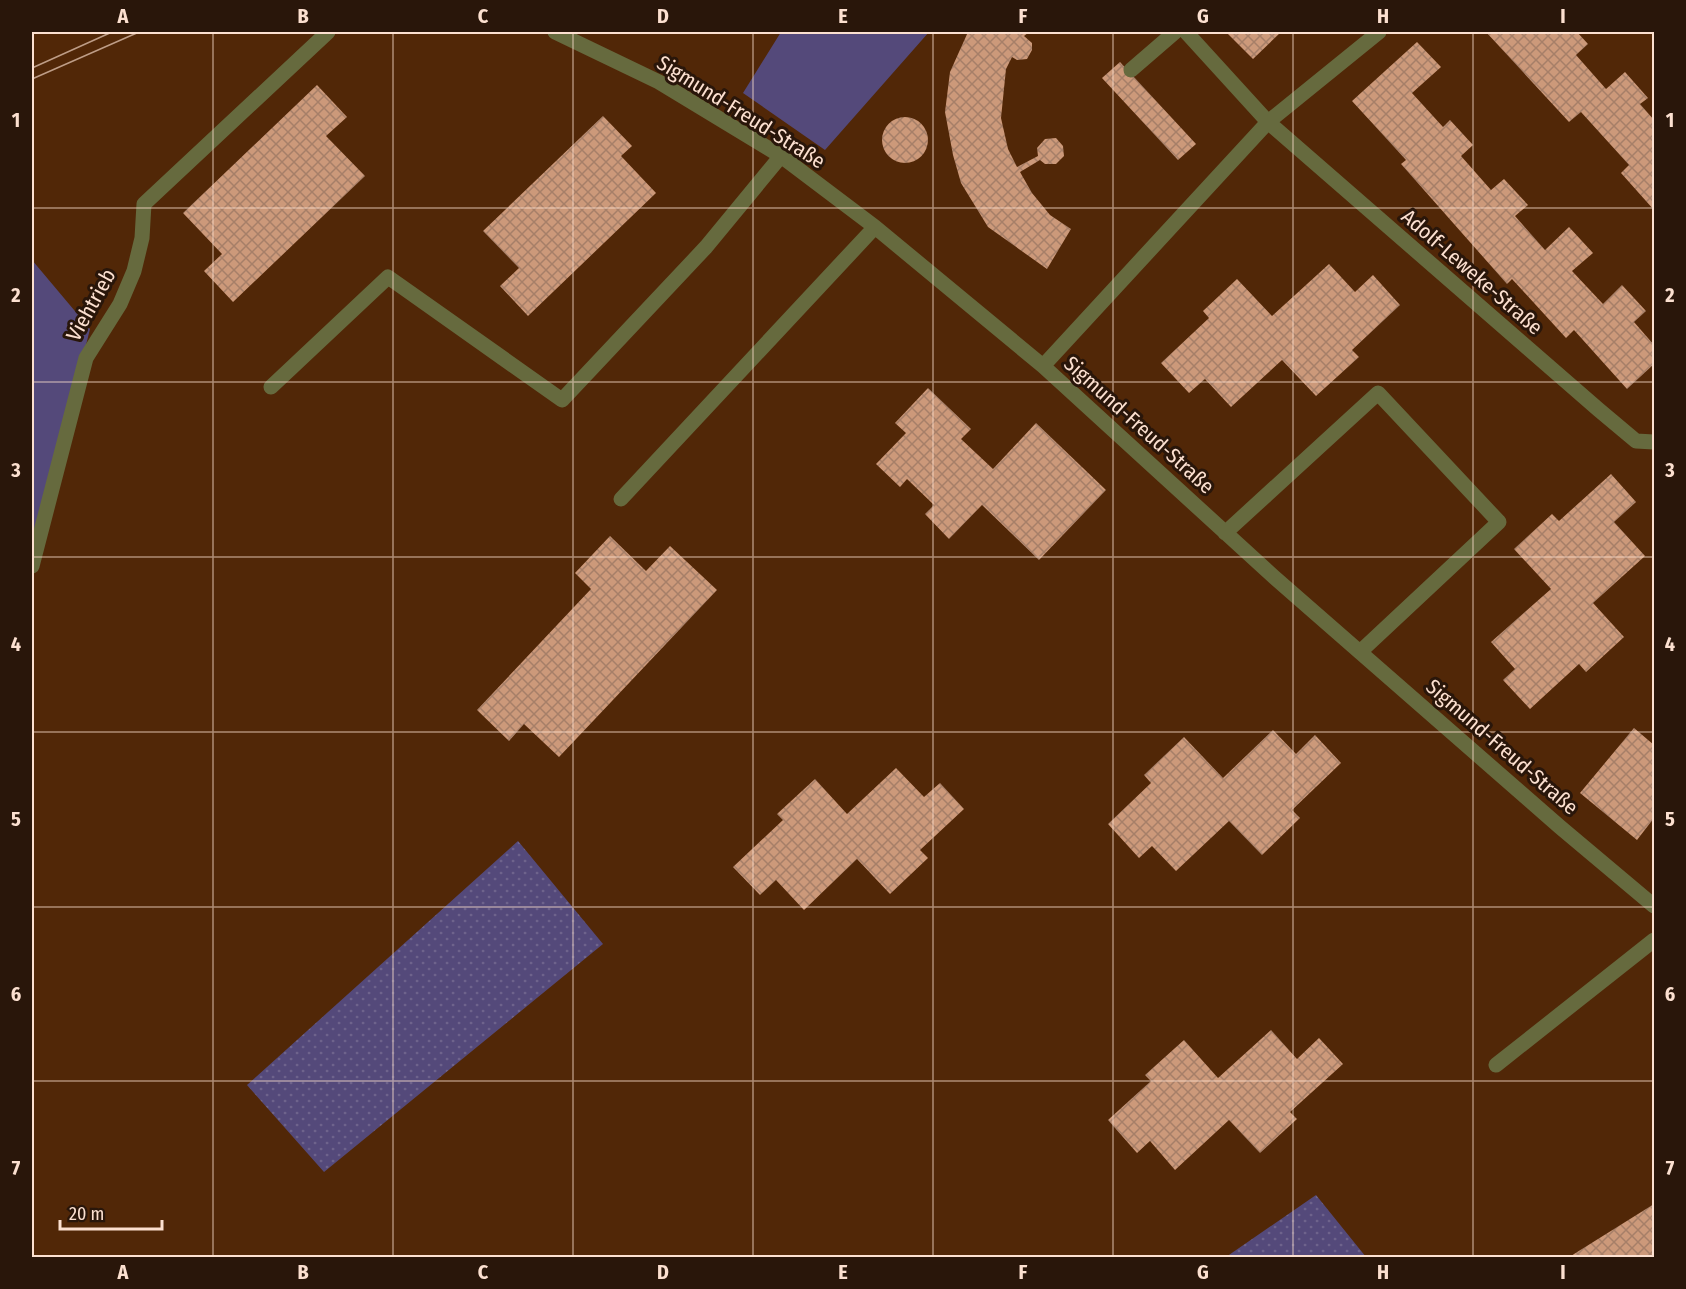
<svg xmlns="http://www.w3.org/2000/svg" width="1686" height="1289" font-family="'Fira Sans Condensed',sans-serif">
<style>
.park{fill:#54497a}
.garden{fill:url(#garden-dots)}
.building{fill:url(#building-cross-hatch)}
.lines{fill:none;stroke-linecap:round;stroke-linejoin:round}
.minor{stroke:#666a3e;stroke-width:15}
.tram{stroke:#be9d87;stroke-width:1.5}
.grid{fill:none;stroke:#fce0d0;stroke-width:1.5;stroke-opacity:0.55}
.labels{text-anchor:middle;dominant-baseline:central;stroke-width:6;stroke-linejoin:round;paint-order:stroke}
.street-label{font-size:21px;fill:#fce0d0;stroke:#29160a}
.neatline{fill:none;stroke:#fce0d0;stroke-width:2}
.grid-label{font-size:20px;text-anchor:middle;font-weight:bold;fill:#fce0d0}
</style>
<defs>
<pattern id="garden-dots" width="8" height="8" patternUnits="userSpaceOnUse" patternTransform="scale(1.5)"><rect width="8" height="8" fill="#54497a"/><path d="M2 2h.1M6 6h.1" fill="none" stroke="#6e638c" stroke-width="1.8" stroke-linecap="round"/></pattern>
<pattern id="building-cross-hatch" width="8" height="8" patternUnits="userSpaceOnUse" patternTransform="scale(1.5)"><rect width="8" height="8" fill="#cc997a"/><path d="M0 0l8 8M0 8l8-8" fill="none" stroke="#a67f68"/></pattern>
</defs>
<rect width="100%" height="100%" fill="#512707"/>
<path class="park" d="M 781,32 L 929,32 L 825,150 L 743,93 Z
M 32,260 L 90,329 L 32,562 Z"/>
<path class="garden" d="M 518,841 L 603,944 L 324,1172 L 247,1085 Z
M 1316,1195 L 1366,1257 L 1226,1257 Z"/>
<path class="building" d="M 968,32 L 1029,32 L 1024,36 L 1032,43 L 1032,50 L 1027,59 L 1017,60 L 1012,57 L 1006,69 L 1001,118 L 1008,149 L 1017,167 L 1038,156 L 1037,148 L 1045,139 L 1056,138 L 1063,146 L 1064,156 L 1056,164 L 1045,164 L 1040,160 L 1020,172 L 1032,193 L 1050,215 L 1071,229 L 1047,269 L 988,227 L 961,183 L 953,155 L 945,112 L 950,72 Z
M 1226,32 L 1281,32 L 1253,59 Z
M 1486,32 L 1577,32 L 1588,44 L 1576,55 L 1606,89 L 1625,72 L 1648,98 L 1640,104 L 1654,120 L 1654,210 L 1621,173 L 1629,165 L 1581,112 L 1569,122 Z
M 1417,42 L 1441,67 L 1412,93 L 1443,127 L 1450,120 L 1473,145 L 1461,156 L 1491,190 L 1504,179 L 1528,205 L 1515,216 L 1545,250 L 1569,227 L 1593,253 L 1572,271 L 1603,304 L 1622,285 L 1646,311 L 1634,322 L 1654,345 L 1654,364 L 1627,389 L 1574,330 L 1566,338 L 1512,279 L 1507,284 L 1401,164 L 1406,160 L 1352,101 Z
M 1120,62 L 1196,144 L 1178,160 L 1102,78 Z
M 317,85 L 347,117 L 326,136 L 365,176 L 233,302 L 204,271 L 222,254 L 183,213 Z
M 603,116 L 632,146 L 621,156 L 656,193 L 528,316 L 500,286 L 519,268 L 483,231 Z
M882 140a23 23 0 1 1 46 0a23 23 0 1 1-46 0Z
M 1329,264 L 1355,292 L 1373,275 L 1400,305 L 1352,350 L 1359,357 L 1316,396 L 1282,360 L 1231,407 L 1205,379 L 1189,393 L 1161,363 L 1209,318 L 1203,311 L 1237,279 L 1272,316 Z
M 928,388 L 971,429 L 961,439 L 993,469 L 1036,423 L 1106,490 L 1039,560 L 982,505 L 949,539 L 925,514 L 934,505 L 907,479 L 900,487 L 876,464 L 906,433 L 895,423 Z
M 1611,474 L 1636,502 L 1614,522 L 1645,556 L 1593,603 L 1624,637 L 1586,672 L 1579,664 L 1530,709 L 1503,680 L 1515,669 L 1491,642 L 1551,589 L 1514,549 L 1552,514 L 1559,521 Z
M 610,536 L 646,571 L 670,546 L 717,590 L 559,757 L 524,724 L 509,741 L 477,710 L 591,589 L 575,573 Z
M 1634,728 L 1654,745 L 1654,818 L 1637,840 L 1580,793 Z
M 1273,730 L 1296,754 L 1315,735 L 1341,763 L 1292,810 L 1300,818 L 1262,855 L 1229,821 L 1176,871 L 1152,846 L 1139,858 L 1108,824 L 1151,783 L 1144,775 L 1184,737 L 1223,778 Z
M 896,768 L 924,797 L 940,783 L 964,809 L 920,850 L 928,858 L 890,894 L 857,859 L 804,910 L 776,880 L 760,895 L 733,867 L 783,820 L 777,814 L 815,779 L 847,814 Z
M 1271,1030 L 1297,1059 L 1319,1038 L 1343,1064 L 1290,1112 L 1297,1119 L 1260,1153 L 1229,1120 L 1175,1170 L 1150,1141 L 1137,1153 L 1108,1120 L 1151,1081 L 1145,1075 L 1184,1040 L 1218,1078 Z
M 1654,1204 L 1654,1258 L 1569,1258 L 1574,1254 Z"/>
<g class="lines">
<path class="minor" d="M 555,32 L 659,82 L 781,156 L 875,227 L 1043,366 L 1274,577 L 1560,827 L 1654,906
M 1186,32 L 1268,122 L 1599,410 L 1636,441 L 1654,442
M 1131,70 L 1175,32
M 1043,366 L 1268,122 L 1379,32
M 271,387 L 388,277 L 562,400 L 706,247 L 781,156
M 621,499 L 875,227
M 1225,533 L 1378,393 L 1499,522 L 1361,651
M 32,566 L 86,358 L 120,304 L 134,271 L 142,238 L 144,204 L 328,32
M 1496,1065 L 1654,940"/>
<path class="tram" d="M 32,68 L 112,32
M 32,79 L 139,32"/>
</g>
<path class="grid" d="M 213,32 L 213,1258M 393,32 L 393,1258M 573,32 L 573,1258M 753,32 L 753,1258M 933,32 L 933,1258M 1113,32 L 1113,1258M 1293,32 L 1293,1258M 1473,32 L 1473,1258M 32,208 L 1654,208M 32,382 L 1654,382M 32,557 L 1654,557M 32,732 L 1654,732M 32,907 L 1654,907M 32,1081 L 1654,1081"/>
<g class="labels">
<g class="street-label">
<text transform="translate(741 112) rotate(32)">Sigmund-Freud-Straße</text>
<text transform="translate(1472 272) rotate(41)">Adolf-Leweke-Straße</text>
<text transform="translate(91 305) rotate(-61)">Viehtrieb</text>
<text transform="translate(1139 425) rotate(42)">Sigmund-Freud-Straße</text>
<text transform="translate(1502 747) rotate(41)">Sigmund-Freud-Straße</text>
</g>
</g>
<rect width="1686" height="1289" fill="none" stroke="#29160a" stroke-width="66"/>
<path d="M60 1220v9h102v-9" fill="none" stroke="#fce0d0" stroke-width="3"/>
<text x="69" y="1220" font-size="18" fill="#fce0d0" stroke="#29160a" stroke-width="4.5" paint-order="stroke">20 m</text>
<rect x="33" y="33" width="1620" height="1223" class="neatline"/>
<g class="grid-label">
<text x="123" y="23">A</text>
<text x="303" y="23">B</text>
<text x="483" y="23">C</text>
<text x="663" y="23">D</text>
<text x="843" y="23">E</text>
<text x="1023" y="23">F</text>
<text x="1203" y="23">G</text>
<text x="1383" y="23">H</text>
<text x="1563" y="23">I</text>
<text x="16" y="127">1</text>
<text x="1670" y="127">1</text>
<text x="16" y="302">2</text>
<text x="1670" y="302">2</text>
<text x="16" y="477">3</text>
<text x="1670" y="477">3</text>
<text x="16" y="651">4</text>
<text x="1670" y="651">4</text>
<text x="16" y="826">5</text>
<text x="1670" y="826">5</text>
<text x="16" y="1001">6</text>
<text x="1670" y="1001">6</text>
<text x="16" y="1175">7</text>
<text x="1670" y="1175">7</text>
<text x="123" y="1279">A</text>
<text x="303" y="1279">B</text>
<text x="483" y="1279">C</text>
<text x="663" y="1279">D</text>
<text x="843" y="1279">E</text>
<text x="1023" y="1279">F</text>
<text x="1203" y="1279">G</text>
<text x="1383" y="1279">H</text>
<text x="1563" y="1279">I</text>
</g>
</svg>
